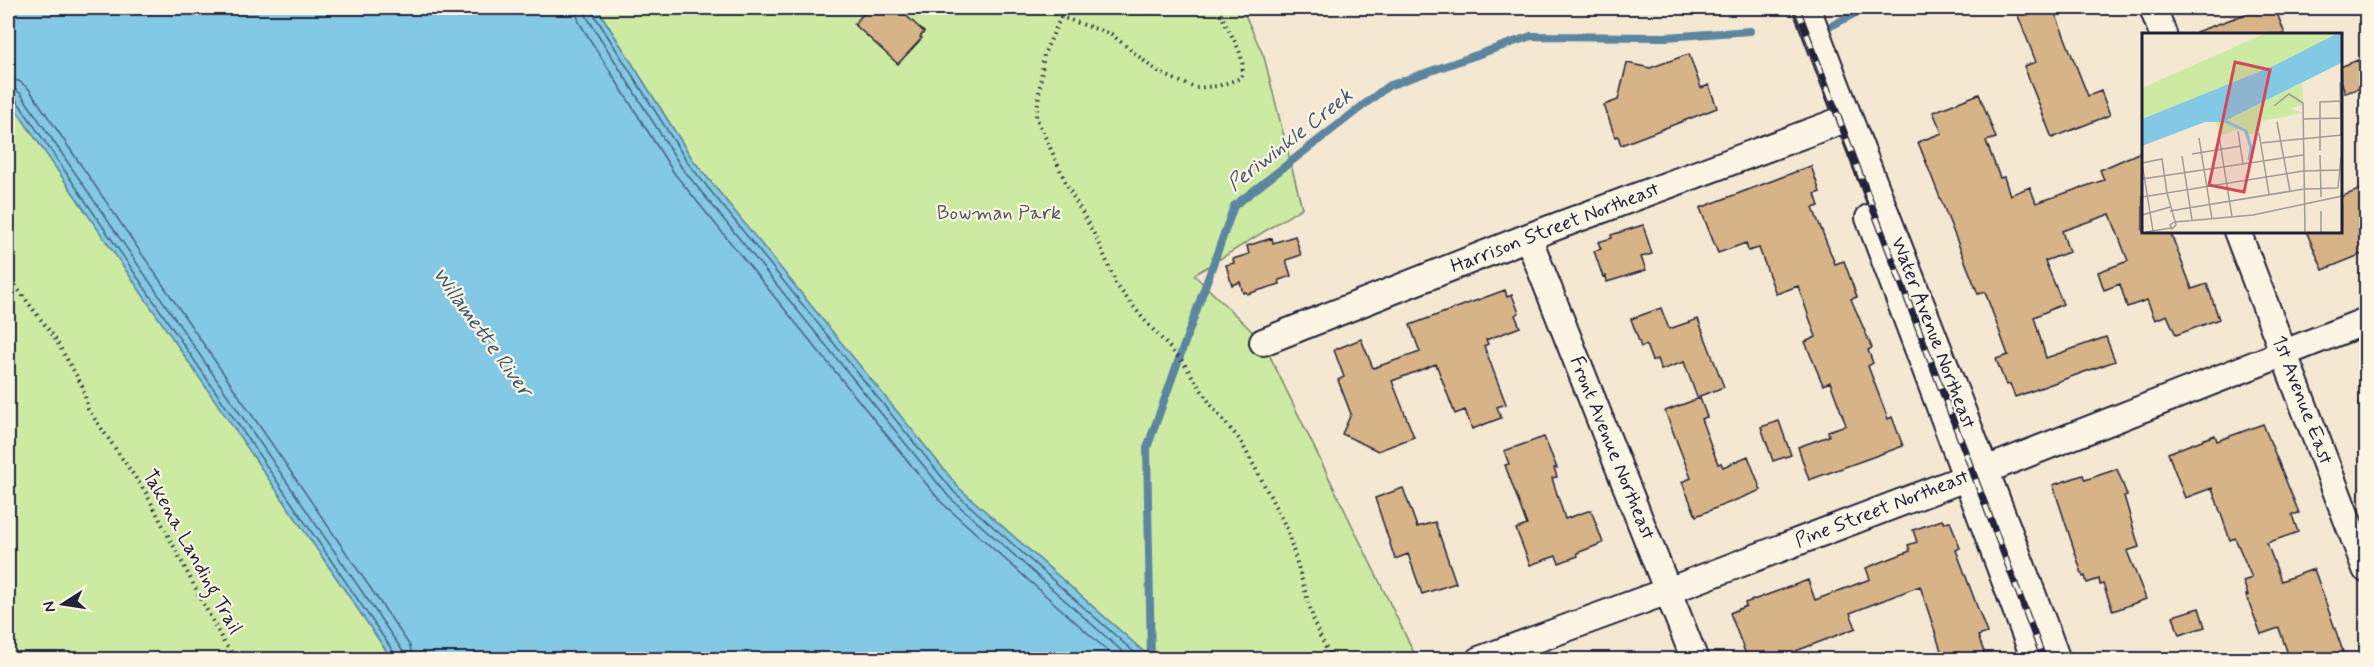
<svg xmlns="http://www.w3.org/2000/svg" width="2374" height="667" font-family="Mynerve,sans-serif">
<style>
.green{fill:#cceaa2;stroke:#77866e;stroke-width:1.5}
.water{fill:#83c8e4;stroke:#5c86a0;stroke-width:1.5}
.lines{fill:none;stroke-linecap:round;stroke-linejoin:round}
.shore{stroke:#49647f;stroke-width:1.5}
.stream{stroke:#5c86a0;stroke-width:8}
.building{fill:#d6b488;stroke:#22223b;stroke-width:1.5}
.minor-casing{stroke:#22223b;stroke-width:30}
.path{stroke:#22223b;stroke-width:4;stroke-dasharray:1.5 4.5;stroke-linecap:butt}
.minor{stroke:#fcf5e5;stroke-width:26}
.rail-casing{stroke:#22223b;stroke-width:7}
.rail{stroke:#fcf5e5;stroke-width:4.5;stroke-dasharray:14;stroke-linecap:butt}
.labels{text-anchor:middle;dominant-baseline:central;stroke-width:4.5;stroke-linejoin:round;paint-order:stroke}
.park-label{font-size:20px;fill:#4c5455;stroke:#fcf5e5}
.street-label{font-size:20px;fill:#22223b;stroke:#fcf5e5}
.water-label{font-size:21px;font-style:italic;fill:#3f546e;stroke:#fcf5e5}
.inset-river{fill:none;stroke:#83c8e4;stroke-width:3}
.inset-road{fill:none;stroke:#a09996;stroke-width:1.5}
.view{fill:#d1495b;fill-opacity:0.15;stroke:#d1495b;stroke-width:3}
.inset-edge{fill:none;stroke:#22223b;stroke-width:3}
</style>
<rect width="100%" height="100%" fill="#f4e8d2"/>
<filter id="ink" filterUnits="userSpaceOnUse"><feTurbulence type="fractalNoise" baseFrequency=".0167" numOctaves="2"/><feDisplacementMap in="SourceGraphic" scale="12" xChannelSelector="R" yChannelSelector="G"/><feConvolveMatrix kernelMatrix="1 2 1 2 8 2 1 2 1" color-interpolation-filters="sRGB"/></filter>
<g filter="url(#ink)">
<path class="green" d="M 597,8 L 1242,8 L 1264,57 L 1302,208 L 1194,275 L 1263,342 L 1417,659 L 1152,659 L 959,488 L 693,160 Z
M 8,98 L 392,659 L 8,659 Z"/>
<path class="water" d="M 8,8 L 597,8 L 693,160 L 959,488 L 1152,659 L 392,659 L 8,98 Z"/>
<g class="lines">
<path class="shore" d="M 575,8 L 579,22 L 674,173 L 941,502 L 1118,660
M 584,8 L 587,17 L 682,168 L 949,497 L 1132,660
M 592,8 L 593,13 L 688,163 L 954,492 L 1143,660
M 8,79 L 19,81 L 29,89 L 410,646 L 413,660
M 8,88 L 15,89 L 21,94 L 402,650 L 404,660
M 8,95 L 15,98 L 395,654 L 396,660"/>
<path class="stream" d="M 1833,25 L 1865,8
M 1151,660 L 1147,448 L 1234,206 L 1388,86 L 1531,36 L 1666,37 L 1750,31"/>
</g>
<path class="building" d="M 869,8 L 898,8 L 924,32 L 920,37 L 922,38 L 898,64 L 854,24 Z
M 2015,8 L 2053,8 L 2088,96 L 2101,91 L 2110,115 L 2052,138 L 2024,66 L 2036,62 Z
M 2249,8 L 2275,8 L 2285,34 L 2197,34 L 2196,32 L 2251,12 Z
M 1689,54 L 1701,88 L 1709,85 L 1717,108 L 1621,145 L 1618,136 L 1615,137 L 1604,105 L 1618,100 L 1627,63 L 1650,68 Z
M 2358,60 L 2367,86 L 2345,93 L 2340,77 L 2340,67 Z
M 1979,94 L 1996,138 L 1986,141 L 2000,178 L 2004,177 L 2010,195 L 2030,187 L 2036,203 L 2104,180 L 2100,170 L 2143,151 L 2143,231 L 2170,231 L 2192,289 L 2207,284 L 2219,319 L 2176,335 L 2167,315 L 2155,320 L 2147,300 L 2127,307 L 2120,284 L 2104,290 L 2098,272 L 2128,261 L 2110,214 L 2062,231 L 2069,252 L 2045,261 L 2063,304 L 2034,317 L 2046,358 L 2106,337 L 2115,361 L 2015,397 L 2010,384 L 2006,385 L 1996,359 L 2008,355 L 1985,292 L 1978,294 L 1918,142 L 1942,133 L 1933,112 Z
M 1811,166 L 1820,192 L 1815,194 L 1819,206 L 1813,208 L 1835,264 L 1844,261 L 1857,297 L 1851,299 L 1872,348 L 1868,350 L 1873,363 L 1868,366 L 1888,419 L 1892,417 L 1903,446 L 1809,480 L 1798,447 L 1829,436 L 1828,431 L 1846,425 L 1830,382 L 1823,385 L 1805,342 L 1816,337 L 1798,286 L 1776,294 L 1759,248 L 1748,251 L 1746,243 L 1718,253 L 1700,208 Z
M 2367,187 L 2367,252 L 2323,270 L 2306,231 L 2340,231 L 2340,197 Z
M 1643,225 L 1652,254 L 1641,257 L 1646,270 L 1607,282 L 1606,276 L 1603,277 L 1594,251 L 1601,249 L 1598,242 L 1612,238 L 1611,235 Z
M 1295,236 L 1301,255 L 1286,260 L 1291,276 L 1279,280 L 1280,284 L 1247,294 L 1246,292 L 1243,293 L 1240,282 L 1232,285 L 1226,265 L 1234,263 L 1233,259 L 1249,254 L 1247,246 L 1272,238 L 1273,243 Z
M 1505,290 L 1507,297 L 1512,295 L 1519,313 L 1515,315 L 1520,327 L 1486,340 L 1488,344 L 1484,346 L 1506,404 L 1497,407 L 1501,418 L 1472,429 L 1465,410 L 1455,414 L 1436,364 L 1392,381 L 1414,437 L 1378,451 L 1342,434 L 1351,414 L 1338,380 L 1344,377 L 1334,350 L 1361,339 L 1373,368 L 1420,352 L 1410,325 Z
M 1661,308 L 1669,329 L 1698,319 L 1724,387 L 1697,397 L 1684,362 L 1661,370 L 1657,359 L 1652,361 L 1646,345 L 1641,347 L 1631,319 Z
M 1700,398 L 1707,417 L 1701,419 L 1718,464 L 1721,463 L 1723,467 L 1748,456 L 1761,490 L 1696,516 L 1682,482 L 1691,478 L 1665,411 Z
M 1779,421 L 1791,455 L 1773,461 L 1761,427 Z
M 2263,424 L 2299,513 L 2292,515 L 2298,532 L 2267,543 L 2281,581 L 2314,569 L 2346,660 L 2290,660 L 2279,628 L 2261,634 L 2246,595 L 2248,595 L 2243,581 L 2252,578 L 2235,538 L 2230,540 L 2212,488 L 2185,498 L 2168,453 L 2215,435 L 2217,441 Z
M 1544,437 L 1557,468 L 1554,468 L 1557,477 L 1552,478 L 1565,519 L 1591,510 L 1603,543 L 1577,553 L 1578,556 L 1559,563 L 1556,556 L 1530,565 L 1516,529 L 1527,525 L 1505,465 L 1509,464 L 1504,451 Z
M 2117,469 L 2127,495 L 2124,496 L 2139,547 L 2127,551 L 2146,599 L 2113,611 L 2103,584 L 2100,585 L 2099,579 L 2087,583 L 2085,576 L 2083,577 L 2053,485 L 2083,475 L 2085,480 Z
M 1403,488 L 1417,527 L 1435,522 L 1456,583 L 1422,594 L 1408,554 L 1395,559 L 1375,498 Z
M 1942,520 L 1944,523 L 1950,521 L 1960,548 L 1956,550 L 1987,633 L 1978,636 L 1987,660 L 1944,660 L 1920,586 L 1850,613 L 1856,628 L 1796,651 L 1800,660 L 1748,660 L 1730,613 L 1746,606 L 1745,603 L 1808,580 L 1815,600 L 1870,579 L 1866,568 L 1910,551 L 1908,545 L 1917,542 L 1913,530 Z
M 2199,608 L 2205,627 L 2179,635 L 2173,616 Z"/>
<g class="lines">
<defs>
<path id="minor" d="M 1807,8 C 1889,226 1976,441 2057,660
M 2153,8 L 2163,34
M 1869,218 L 2035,660
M 2237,231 L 2366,569
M 1528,237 L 1695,660
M 1263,342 L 1528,237 L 1848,118
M 1479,660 L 1668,591 L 1968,477 L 2366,321"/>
</defs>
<use href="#minor" class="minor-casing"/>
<path class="path" d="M 1044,8 L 1061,17 L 1111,34 L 1158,72 L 1195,88 L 1218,86 L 1241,78 C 1249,53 1225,31 1219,8
M 1061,17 L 1044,54 L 1036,117 L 1070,191 L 1098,241 L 1117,286 L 1146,322 L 1183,362 L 1213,408 L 1240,440 L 1257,471 L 1287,529 L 1316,628 L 1332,660
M 8,276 L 54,337 L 82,385 L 88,409 L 146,493 L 224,643 L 238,660"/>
<use href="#minor" class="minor"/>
<defs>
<path id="rail" d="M 1797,8 L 2044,660"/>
</defs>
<use href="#rail" class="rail-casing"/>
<use href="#rail" class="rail"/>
</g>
</g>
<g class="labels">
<g class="park-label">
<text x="999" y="213">Bowman Park</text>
</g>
<g class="street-label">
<text transform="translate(1555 228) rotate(-21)">Harrison Street Northeast</text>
<text transform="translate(1933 333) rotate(69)">Water Avenue Northeast</text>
<text transform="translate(2302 400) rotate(69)">1st Avenue East</text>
<text transform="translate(1612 448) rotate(68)">Front Avenue Northeast</text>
<text transform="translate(1882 509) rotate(-21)">Pine Street Northeast</text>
<text transform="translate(192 552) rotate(61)">Takena Landing Trail</text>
</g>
<g class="water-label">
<text transform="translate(1290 140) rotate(-38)">Periwinkle Creek</text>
<text transform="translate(482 332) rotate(54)">Willamette River</text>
</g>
</g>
<g transform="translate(2142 33)">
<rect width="200" height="200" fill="#f4e8d2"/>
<path d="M 124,0 L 196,0 L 131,33 L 0,86 L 0,55 ZM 160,50 L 161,72 L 148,75 L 161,80 L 120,88 L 117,100 L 103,102 L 100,95 L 77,103 L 74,88 L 81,89 Z" fill="#cceaa2"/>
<path d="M 196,0 L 199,0 L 199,30 L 81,89 L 63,89 L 0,113 L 0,86 L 131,33 Z" fill="#83c8e4"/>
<path class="inset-river" d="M 81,87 L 104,98 L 109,115 L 107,127"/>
<path class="inset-road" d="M 198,49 L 199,102M 132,73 L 147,61 L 161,70 L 163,199M 161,86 L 199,85M 135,89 L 148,158M 96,98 L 101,131M 117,100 L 127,161M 77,103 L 90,184M 57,105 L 70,186M 119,110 L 200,102M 178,118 L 178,69 L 199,68M 50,121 L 99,113M 178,122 L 179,164M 40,123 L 50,187M 0,130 L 20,126 L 25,160 L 161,138 L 200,137M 0,130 L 11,198M 0,146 L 161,122M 0,164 L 25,160 L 34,192 L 30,196 L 28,192 L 32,189M 28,178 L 162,156 L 196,155 L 199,124M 179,178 L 179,199M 0,182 L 28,174M 33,189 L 111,182 L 200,163M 4,199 L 29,195"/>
<path class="view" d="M 93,29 L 128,37 L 102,159 L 67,152 Z"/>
<rect width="200" height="200" class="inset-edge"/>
</g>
<rect width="2374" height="667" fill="none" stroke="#fcf5e5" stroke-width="30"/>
<rect x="15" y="15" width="2344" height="637" fill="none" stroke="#22223b" stroke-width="2" filter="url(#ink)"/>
<g transform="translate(63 604) rotate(258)" stroke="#fcf5e5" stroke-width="4.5" paint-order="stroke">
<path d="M0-4.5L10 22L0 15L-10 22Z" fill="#22223b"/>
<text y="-9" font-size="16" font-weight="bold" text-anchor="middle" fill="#22223b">N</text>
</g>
</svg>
